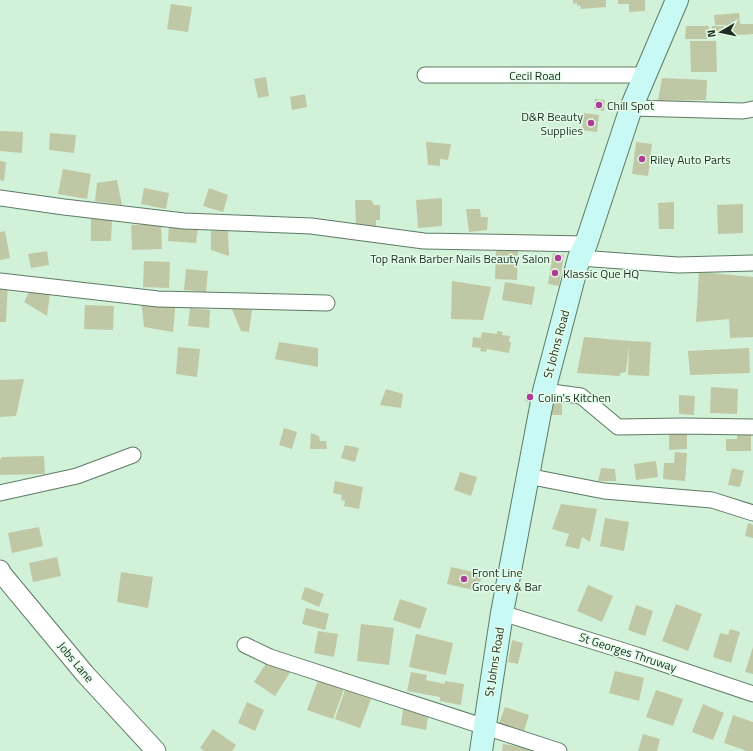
<svg xmlns="http://www.w3.org/2000/svg" width="753" height="751" font-family="'Titillium Web',sans-serif">
<style>
.building{fill:#c0c7a4}
.lines{fill:none;stroke-linecap:round;stroke-linejoin:round}
.minor-casing{stroke:#5d7a64;stroke-width:17}
.tertiary-casing{stroke:#5d7a64;stroke-width:21}
.secondary-casing{stroke:#5d7a64;stroke-width:24}
.minor{stroke:#fff;stroke-width:15}
.tertiary{stroke:#fff;stroke-width:19}
.secondary{stroke:#c9f9f5;stroke-width:22}
.poi-dot{fill:#af3c95;stroke:#e3fde9;stroke-width:1.5}
.labels{text-anchor:middle;dominant-baseline:central;stroke-width:3;stroke-linejoin:round;paint-order:stroke}
.street-label{font-size:12px;fill:#1f2c22;stroke:#e3fde9}
.poi-label{font-size:12px;fill:#1f2c22;stroke:#e3fde9;text-anchor:start}
</style>
<rect width="100%" height="100%" fill="#d1f2d8"/>
<path class="building" d="M 573,0 L 606,0 L 606,7 L 581,9 L 580,5 L 577,6 L 577,3 L 573,4 Z
M 618,0 L 645,0 L 645,11 L 629,12 L 629,4 L 618,4 Z
M 171,4 L 192,7 L 188,32 L 167,29 Z
M 739,13 L 740,24 L 753,24 L 753,34 L 727,36 L 726,25 L 715,25 L 714,15 Z
M 686,26 L 709,26 L 708,39 L 685,39 Z
M 712,26 L 724,26 L 724,35 L 712,34 Z
M 690,41 L 716,41 L 717,72 L 691,72 Z
M 266,77 L 269,96 L 258,98 L 254,79 Z
M 662,78 L 707,80 L 706,100 L 658,101 Z
M 305,94 L 307,107 L 292,110 L 290,97 Z
M 595,99 L 605,100 L 604,111 L 594,109 Z
M 584,113 L 599,115 L 597,132 L 582,130 Z
M 0,131 L 23,132 L 22,153 L 0,151 Z
M 50,133 L 76,135 L 74,153 L 49,150 Z
M 426,142 L 451,144 L 448,160 L 440,159 L 440,166 L 428,165 Z
M 636,142 L 652,144 L 648,176 L 632,174 Z
M 0,161 L 6,162 L 4,181 L 0,180 Z
M 63,169 L 91,174 L 87,199 L 58,194 Z
M 117,180 L 122,205 L 95,201 L 97,183 Z
M 144,188 L 169,193 L 166,209 L 141,204 Z
M 209,188 L 228,195 L 223,212 L 203,206 Z
M 442,198 L 442,226 L 418,228 L 416,200 Z
M 355,200 L 371,200 L 374,205 L 380,205 L 380,220 L 376,220 L 376,226 L 356,226 Z
M 674,202 L 674,229 L 659,229 L 658,203 Z
M 743,204 L 743,233 L 718,234 L 717,205 Z
M 466,209 L 480,209 L 481,217 L 488,217 L 487,230 L 469,232 Z
M 91,219 L 112,219 L 111,241 L 91,241 Z
M 161,224 L 162,249 L 132,250 L 131,225 Z
M 169,224 L 198,227 L 196,243 L 168,241 Z
M 228,230 L 229,256 L 211,250 L 211,231 Z
M 5,231 L 10,258 L 0,260 L 0,232 Z
M 47,251 L 49,265 L 31,268 L 28,254 Z
M 496,251 L 518,251 L 517,280 L 495,279 Z
M 553,253 L 564,255 L 559,286 L 548,284 Z
M 144,261 L 170,262 L 169,288 L 143,287 Z
M 186,269 L 208,271 L 206,292 L 184,290 Z
M 699,272 L 753,277 L 753,337 L 730,338 L 729,319 L 696,322 Z
M 0,281 L 8,282 L 6,322 L 0,322 Z
M 452,281 L 491,287 L 483,320 L 451,319 Z
M 505,282 L 535,287 L 532,305 L 502,300 Z
M 30,290 L 50,293 L 47,316 L 24,302 Z
M 141,299 L 176,299 L 173,332 L 144,327 Z
M 85,305 L 114,306 L 113,330 L 84,329 Z
M 231,307 L 252,310 L 249,332 L 241,331 Z
M 190,308 L 210,310 L 209,328 L 188,326 Z
M 497,331 L 503,332 L 502,335 L 510,336 L 509,342 L 511,342 L 509,353 L 487,349 L 486,352 L 480,351 L 481,348 L 472,347 L 473,337 L 481,338 L 482,332 L 497,334 Z
M 584,337 L 630,341 L 651,342 L 649,376 L 628,375 L 629,345 L 626,372 L 620,373 L 620,376 L 577,373 Z
M 279,342 L 318,348 L 318,367 L 275,359 Z
M 178,347 L 200,349 L 197,377 L 176,374 Z
M 749,348 L 750,373 L 690,375 L 688,351 Z
M 24,379 L 16,416 L 0,417 L 0,380 Z
M 711,387 L 738,389 L 737,414 L 710,413 Z
M 386,389 L 403,394 L 401,408 L 380,405 Z
M 527,392 L 535,394 L 533,403 L 525,401 Z
M 679,395 L 695,396 L 694,415 L 679,414 Z
M 548,401 L 562,401 L 562,415 L 548,415 Z
M 284,428 L 297,432 L 292,449 L 279,445 Z
M 737,429 L 751,429 L 751,451 L 726,451 L 726,439 L 737,439 Z
M 311,433 L 319,436 L 320,441 L 326,441 L 327,449 L 310,449 Z
M 669,433 L 687,433 L 687,449 L 669,450 Z
M 345,445 L 359,448 L 355,462 L 341,458 Z
M 675,452 L 687,453 L 685,481 L 663,479 L 664,463 L 674,463 Z
M 44,456 L 45,474 L 0,475 L 0,460 L 2,457 Z
M 656,461 L 658,477 L 636,480 L 634,464 Z
M 601,468 L 615,469 L 616,481 L 598,481 Z
M 732,468 L 744,471 L 740,487 L 728,485 Z
M 460,472 L 477,477 L 471,496 L 454,490 Z
M 335,481 L 363,487 L 359,509 L 344,506 L 345,501 L 341,500 L 342,495 L 333,493 Z
M 561,504 L 597,509 L 590,542 L 582,537 L 579,549 L 565,546 L 569,534 L 552,529 Z
M 605,518 L 629,522 L 624,551 L 600,546 Z
M 748,523 L 753,525 L 753,538 L 745,536 Z
M 39,527 L 43,546 L 12,553 L 8,533 Z
M 57,557 L 61,576 L 33,582 L 29,563 Z
M 451,567 L 482,574 L 478,591 L 447,584 Z
M 121,572 L 153,577 L 148,608 L 117,602 Z
M 588,585 L 613,596 L 602,622 L 577,611 Z
M 305,587 L 324,594 L 319,607 L 301,599 Z
M 400,599 L 427,608 L 420,629 L 393,620 Z
M 676,604 L 702,614 L 688,651 L 662,641 Z
M 636,605 L 653,611 L 645,636 L 628,630 Z
M 306,608 L 329,614 L 325,630 L 302,624 Z
M 361,624 L 394,628 L 389,665 L 357,661 Z
M 730,629 L 740,632 L 731,663 L 713,657 L 720,633 L 728,635 Z
M 318,631 L 338,634 L 334,657 L 314,653 Z
M 416,634 L 453,643 L 446,675 L 409,667 Z
M 512,640 L 523,643 L 518,664 L 508,662 Z
M 753,647 L 753,674 L 745,672 Z
M 270,657 L 291,671 L 275,696 L 254,682 Z
M 615,671 L 644,678 L 639,701 L 609,693 Z
M 411,672 L 427,675 L 426,680 L 445,684 L 445,681 L 464,684 L 461,705 L 440,701 L 440,697 L 407,691 Z
M 318,680 L 344,689 L 333,719 L 307,710 Z
M 345,690 L 371,699 L 360,728 L 335,719 Z
M 656,690 L 683,699 L 673,726 L 646,717 Z
M 247,702 L 264,710 L 255,731 L 238,723 Z
M 404,702 L 429,710 L 426,730 L 401,725 Z
M 703,704 L 724,713 L 713,740 L 692,732 Z
M 505,707 L 529,715 L 524,731 L 499,723 Z
M 733,715 L 753,722 L 753,751 L 747,751 L 724,743 Z
M 213,729 L 236,745 L 232,751 L 204,751 L 200,748 Z
M 643,734 L 660,739 L 657,751 L 638,751 Z
M 503,744 L 537,749 L 536,751 L 502,751 Z"/>
<g class="lines">
<defs>
<path id="minor" d="M 425,75 L 645,75
M 631,108 L 743,111 L 753,109
M 0,198 L 64,207 L 184,221 L 311,226 L 424,241 L 586,244
M 579,258 L 678,265 L 753,263
M 0,281 L 158,299 L 327,303
M 544,391 L 581,396 L 618,427 L 682,426 L 753,427
M 527,476 L 604,491 L 712,500 L 753,513
M 0,493 L 77,476 L 133,455
M 502,613 L 637,655 L 753,694
M 245,645 L 270,657 L 559,751"/>
<path id="tertiary" d="M 0,570 L 2,574 L 85,674 L 156,751"/>
<path id="secondary" d="M 481,751 L 502,613 L 544,391 L 579,258 L 586,244 L 631,108 L 677,0"/>
</defs>
<use href="#minor" class="minor-casing"/>
<use href="#tertiary" class="tertiary-casing"/>
<use href="#secondary" class="secondary-casing"/>
<use href="#minor" class="minor"/>
<use href="#tertiary" class="tertiary"/>
<use href="#secondary" class="secondary"/>
</g>
<g class="poi-dot">
<circle cx="599" cy="105" r="4"/>
<circle cx="591" cy="123" r="4"/>
<circle cx="642" cy="159" r="4"/>
<circle cx="558" cy="258" r="4"/>
<circle cx="555" cy="273" r="4"/>
<circle cx="530" cy="397" r="4"/>
<circle cx="464" cy="579" r="4"/>
</g>
<g class="labels">
<g class="street-label">
<text x="535" y="75">Cecil Road</text>
<text transform="translate(556 344) rotate(-75)">St Johns Road</text>
<text transform="translate(628 652) rotate(18)">St Georges Thruway</text>
<text transform="translate(76 662) rotate(50)">Jobs Lane</text>
<text transform="translate(494 662) rotate(-81)">St Johns Road</text>
</g>
<g class="poi-label">
<text x="607" y="105">Chill Spot</text>
<text x="583" y="116" text-anchor="end">D&amp;R Beauty<tspan x="583" dy="14">Supplies</tspan></text>
<text x="650" y="159">Riley Auto Parts</text>
<text x="550" y="258" text-anchor="end">Top Rank Barber Nails Beauty Salon</text>
<text x="563" y="273">Klassic Que HQ</text>
<text x="538" y="397">Colin's Kitchen</text>
<text x="472" y="572">Front Line<tspan x="472" dy="14">Grocery &amp; Bar</tspan></text>
</g>
</g>
<g transform="translate(721 32) rotate(261)" stroke="#e3fde9" stroke-width="3" paint-order="stroke">
<path d="M0-3L7 15L0 10L-7 15Z" fill="#1f2c22"/>
<text y="-6" font-size="11" font-weight="bold" text-anchor="middle" fill="#1f2c22">N</text>
</g>
</svg>
